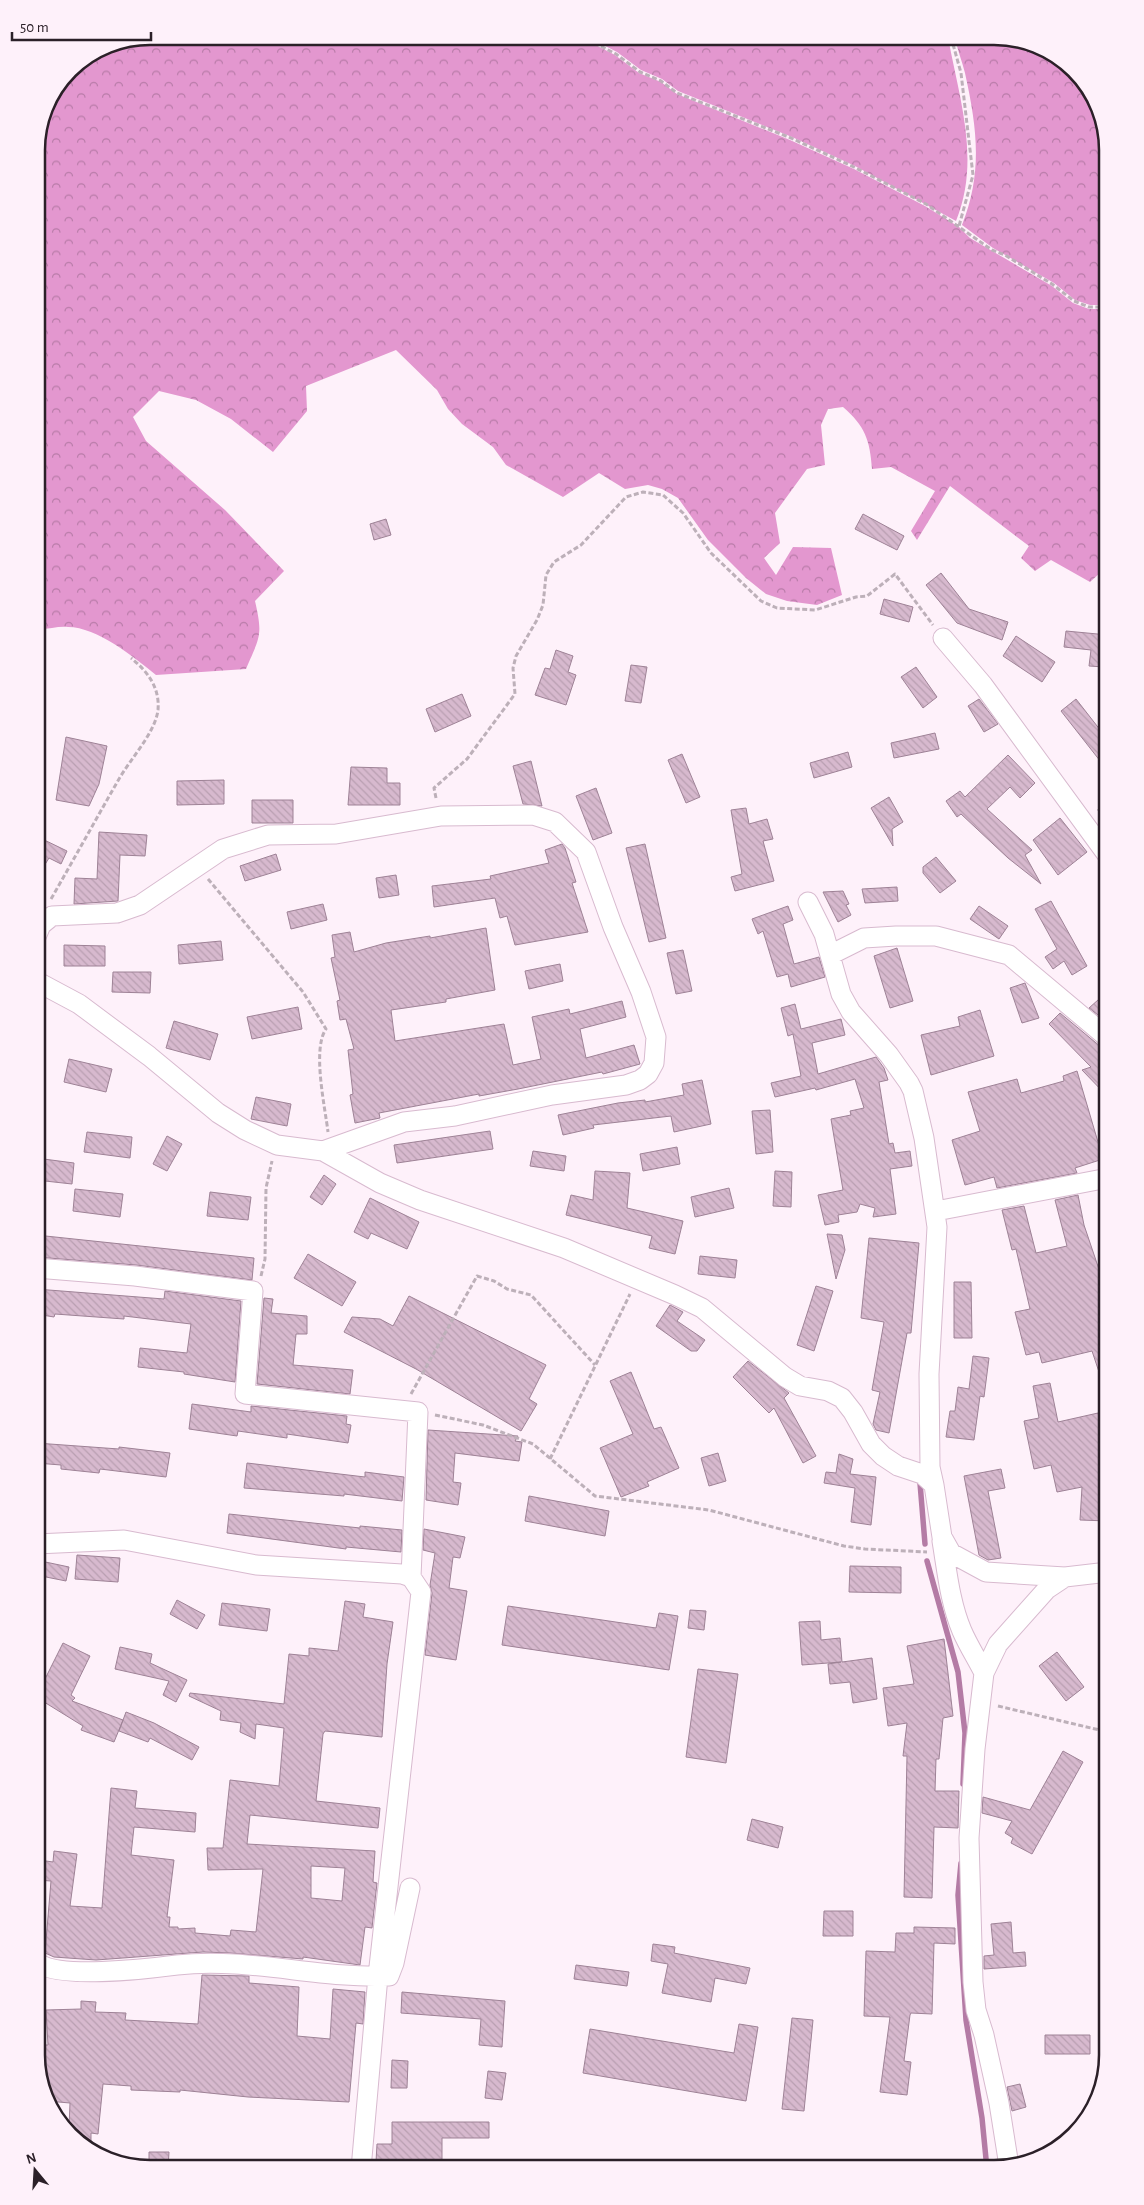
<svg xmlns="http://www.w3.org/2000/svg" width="1144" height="2205" font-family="'Alegreya Sans',sans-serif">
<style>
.forest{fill:url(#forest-crowns)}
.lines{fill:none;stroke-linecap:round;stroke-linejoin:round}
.stream{stroke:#b47ba5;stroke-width:5.5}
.building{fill:url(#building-back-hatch);stroke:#9e8296;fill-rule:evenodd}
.minor-casing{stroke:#d8bacf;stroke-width:21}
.path{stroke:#bdb0b9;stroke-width:3;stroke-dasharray:5 2.5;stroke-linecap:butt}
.minor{stroke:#fff;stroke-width:19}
.rim{fill:none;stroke:#2b2028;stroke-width:2.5}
</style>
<defs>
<pattern id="forest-crowns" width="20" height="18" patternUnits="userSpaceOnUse" patternTransform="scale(1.25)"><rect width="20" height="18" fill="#e397cf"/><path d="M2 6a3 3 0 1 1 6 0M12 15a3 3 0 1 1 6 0" fill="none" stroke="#b87ba8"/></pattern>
<pattern id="building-back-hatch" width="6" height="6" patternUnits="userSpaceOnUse" patternTransform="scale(1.25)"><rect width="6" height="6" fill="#d7b9ce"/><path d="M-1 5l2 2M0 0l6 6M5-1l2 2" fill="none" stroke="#b99fb1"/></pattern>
</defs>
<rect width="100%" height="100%" fill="#fef1fa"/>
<path class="forest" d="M 150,36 L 578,36 L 615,55 L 639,73 L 661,82 L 677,94 L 790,140 L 854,169 L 925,206 L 959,227 L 970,238 L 1052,286 L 1073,303 L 1089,309 L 1108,309 L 1108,555 L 1101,572 L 1090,582 L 1051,560 L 1035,571 L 1021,558 L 1029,546 L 950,486 L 917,540 L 911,531 L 935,491 L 891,467 L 872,469 C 870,440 865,426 843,407 L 828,409 L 821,425 L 825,465 L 807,469 L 775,513 L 780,543 L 764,558 L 776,575 L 793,547 L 831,548 L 842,595 L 817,605 L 787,601 L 766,594 L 746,578 L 708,540 L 678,498 L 662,489 L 648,485 L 625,489 L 599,473 L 563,497 L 506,465 L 493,447 L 462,424 L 448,409 L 437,390 L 396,350 L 306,386 L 307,411 L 273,452 L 231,419 L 196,400 L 159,391 L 133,417 L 146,441 L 225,510 L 284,571 L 255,601 C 263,636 260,636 246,669 L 156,675 C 134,657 97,627 68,627 C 57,626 47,630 36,629 L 36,143 L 48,100 L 70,69 L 107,45 Z
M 586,36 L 948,37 C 959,98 981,160 956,221 L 855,166 L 792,137 L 678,91 L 662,79 L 641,70 L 617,52 Z
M 955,37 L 1001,37 L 1057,56 L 1099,106 L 1108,150 L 1108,305 L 1090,305 L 1075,300 L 1054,283 L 993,248 L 962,225 C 983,172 977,128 965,73 C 962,61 957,49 955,37 Z"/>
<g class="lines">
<path class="stream" d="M 920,1483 L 925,1544
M 927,1561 L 958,1672 L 965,1733 L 963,1784
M 961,1863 L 958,1895 L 966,2020 L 982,2118 L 987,2169"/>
</g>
<path class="building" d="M 863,514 L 904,536 L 897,550 L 855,529 Z
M 386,519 L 391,535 L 374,540 L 370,524 Z
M 941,573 L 969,609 L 1008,622 L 1002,640 L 957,623 L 926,585 Z
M 884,599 L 913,607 L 909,622 L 880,614 Z
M 1066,631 L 1108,635 L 1108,649 L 1105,649 L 1104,667 L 1089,666 L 1091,650 L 1064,647 Z
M 1016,636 L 1055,662 L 1042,682 L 1003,656 Z
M 556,650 L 573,656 L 568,672 L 576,675 L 566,705 L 535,695 L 545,668 L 550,669 Z
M 631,665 L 647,667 L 641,703 L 625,701 Z
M 916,667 L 937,697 L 923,708 L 901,677 Z
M 462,694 L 471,716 L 435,732 L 426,709 Z
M 979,699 L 998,724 L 984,732 L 968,706 Z
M 1076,699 L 1108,740 L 1108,771 L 1061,711 Z
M 935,733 L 939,749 L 894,758 L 891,743 Z
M 66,737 L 107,746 L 99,784 L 89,806 L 56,800 Z
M 848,752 L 852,767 L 814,778 L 810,763 Z
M 682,754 L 700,797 L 686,803 L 668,760 Z
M 1008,755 L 1035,783 L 1020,798 L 1010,787 L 987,809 L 1032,850 L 1025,855 L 1041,884 L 1008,858 L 961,814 L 957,817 L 946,801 L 960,791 L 965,797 Z
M 531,761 L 542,806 L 523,804 L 513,766 Z
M 351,767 L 387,768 L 387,783 L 400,783 L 400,805 L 348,805 Z
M 224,780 L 224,804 L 177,805 L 177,781 Z
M 596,788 L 612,833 L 593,840 L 576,796 Z
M 889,797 L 903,822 L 892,829 L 893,846 L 871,808 Z
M 252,800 L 293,800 L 293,823 L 252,823 Z
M 746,808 L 749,824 L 767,819 L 773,839 L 763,841 L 774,881 L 735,891 L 731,877 L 742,874 L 731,810 Z
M 1060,818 L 1087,852 L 1058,875 L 1033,840 Z
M 99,832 L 147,835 L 145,856 L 120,855 L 118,901 L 74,904 L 75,878 L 97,879 Z
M 36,836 L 67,851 L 61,864 L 49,858 L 36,879 Z
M 562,844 L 565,848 L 576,882 L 572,883 L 588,932 L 515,945 L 507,916 L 500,918 L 495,898 L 434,907 L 432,886 L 491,879 L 490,876 L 549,863 L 545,850 Z
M 645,844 L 666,938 L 649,942 L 626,848 Z
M 276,854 L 281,870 L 245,881 L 240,866 Z
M 936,857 L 956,881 L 940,893 L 923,873 L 923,867 Z
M 396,875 L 399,895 L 379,898 L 376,878 Z
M 897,887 L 898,901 L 865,903 L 862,889 Z
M 843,891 L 849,904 L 846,905 L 851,915 L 838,922 L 823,892 Z
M 1051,901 L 1087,966 L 1072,975 L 1064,961 L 1053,969 L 1045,957 L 1057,949 L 1035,909 Z
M 323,904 L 327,920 L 291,929 L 287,912 Z
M 788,906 L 793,920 L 783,924 L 794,964 L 819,957 L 825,977 L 791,987 L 788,974 L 777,977 L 763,931 L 758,934 L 752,919 Z
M 979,906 L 1008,926 L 999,939 L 970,919 Z
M 486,928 L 495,990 L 446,999 L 446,1002 L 391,1010 L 395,1041 L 504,1024 L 513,1065 L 541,1059 L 532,1017 L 569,1009 L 570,1014 L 622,1001 L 626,1017 L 580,1029 L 586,1058 L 634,1045 L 640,1064 L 603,1074 L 602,1072 L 518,1089 L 479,1096 L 479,1094 L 379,1113 L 380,1118 L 355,1123 L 350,1095 L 353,1094 L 348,1050 L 354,1049 L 346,1019 L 340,1020 L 337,1001 L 340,1000 L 331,958 L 335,957 L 332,935 L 350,932 L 354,952 L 386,943 L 430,936 L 430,938 Z
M 221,941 L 223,960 L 179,964 L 178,945 Z
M 64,945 L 105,946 L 105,966 L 64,966 Z
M 897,948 L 913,1001 L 890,1008 L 874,956 Z
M 683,950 L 692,991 L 676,994 L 667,953 Z
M 560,964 L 563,981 L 529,989 L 525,971 Z
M 113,972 L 151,972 L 150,993 L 112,992 Z
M 1025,983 L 1039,1018 L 1022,1023 L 1010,988 Z
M 1108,991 L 1108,1023 L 1089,1008 Z
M 795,1004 L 801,1029 L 841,1019 L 845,1035 L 812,1043 L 818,1074 L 876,1057 L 884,1068 L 888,1080 L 879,1082 L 889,1144 L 893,1143 L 895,1153 L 910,1151 L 912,1166 L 890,1169 L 896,1214 L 873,1217 L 875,1208 L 860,1204 L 857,1212 L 838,1215 L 839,1222 L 825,1225 L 818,1195 L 843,1190 L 831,1119 L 851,1115 L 850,1111 L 864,1108 L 855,1079 L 816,1090 L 815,1088 L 775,1097 L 771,1083 L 801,1076 L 793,1034 L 788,1036 L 781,1008 Z
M 298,1007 L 302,1029 L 252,1039 L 247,1017 Z
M 980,1010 L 994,1056 L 931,1075 L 921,1035 L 960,1026 L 958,1017 Z
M 1060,1013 L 1101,1047 L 1108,1049 L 1108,1097 L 1082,1070 L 1091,1067 L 1049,1024 Z
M 174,1021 L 218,1034 L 210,1060 L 166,1048 Z
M 69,1059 L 112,1069 L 106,1092 L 64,1082 Z
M 1077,1071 L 1103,1159 L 1075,1168 L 1077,1173 L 997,1188 L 994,1177 L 965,1185 L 952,1140 L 980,1131 L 968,1092 L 1017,1079 L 1021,1093 L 1064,1081 L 1063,1076 Z
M 702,1080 L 711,1124 L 674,1132 L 671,1116 L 593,1125 L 594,1128 L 563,1135 L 558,1115 L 618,1103 L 645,1100 L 645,1102 L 684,1095 L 682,1084 Z
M 256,1097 L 291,1104 L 287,1126 L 251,1119 Z
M 770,1110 L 773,1152 L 756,1154 L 752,1111 Z
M 490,1131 L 493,1149 L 397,1163 L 394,1145 Z
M 87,1132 L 132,1137 L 130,1158 L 84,1152 Z
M 167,1136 L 182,1144 L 167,1171 L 153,1164 Z
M 677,1147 L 680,1164 L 643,1171 L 640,1154 Z
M 533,1151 L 566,1156 L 564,1171 L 530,1166 Z
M 36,1158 L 74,1163 L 72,1184 L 36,1180 Z
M 595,1171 L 630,1173 L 627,1208 L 683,1221 L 675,1254 L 649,1248 L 652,1236 L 566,1215 L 571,1195 L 593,1200 Z
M 775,1171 L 792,1172 L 791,1207 L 773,1206 Z
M 324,1175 L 336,1184 L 322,1205 L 310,1197 Z
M 729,1188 L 734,1208 L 695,1217 L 691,1197 Z
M 75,1189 L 123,1194 L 120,1217 L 73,1211 Z
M 210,1192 L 251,1197 L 248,1220 L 207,1216 Z
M 1078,1195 L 1084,1225 L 1108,1296 L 1108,1389 L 1105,1390 L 1092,1351 L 1042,1363 L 1039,1352 L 1026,1355 L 1015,1312 L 1030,1309 L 1016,1249 L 1012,1250 L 1002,1210 L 1024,1206 L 1036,1253 L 1067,1246 L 1055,1200 Z
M 370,1198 L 419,1222 L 407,1249 L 371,1233 L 368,1239 L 354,1232 Z
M 827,1234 L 842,1235 L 845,1250 L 836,1279 Z
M 36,1235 L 254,1258 L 252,1280 L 136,1265 L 36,1257 Z
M 869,1238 L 919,1243 L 911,1333 L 907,1333 L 889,1433 L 876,1430 L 873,1424 L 880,1392 L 872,1390 L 884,1322 L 861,1318 Z
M 308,1254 L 356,1282 L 342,1306 L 294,1278 Z
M 700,1256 L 737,1260 L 735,1278 L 698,1274 Z
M 954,1282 L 971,1282 L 972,1338 L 954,1338 Z
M 816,1286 L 833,1291 L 814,1351 L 797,1345 Z
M 36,1289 L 164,1299 L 165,1291 L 241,1301 L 235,1382 L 184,1374 L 184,1372 L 138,1367 L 140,1348 L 187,1353 L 191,1324 L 124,1316 L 124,1319 L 55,1314 L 54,1317 L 36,1314 Z
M 409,1296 L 546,1365 L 529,1399 L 537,1404 L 521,1431 L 416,1369 L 344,1332 L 352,1317 L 380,1319 L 393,1326 Z
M 264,1298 L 273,1299 L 271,1313 L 307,1316 L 307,1334 L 296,1334 L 293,1365 L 353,1370 L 350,1394 L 257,1384 Z
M 670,1305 L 683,1312 L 677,1321 L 705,1340 L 697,1351 L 691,1351 L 656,1326 Z
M 973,1356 L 989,1358 L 984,1397 L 980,1396 L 974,1440 L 946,1437 L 950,1411 L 955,1411 L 958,1387 L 969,1389 Z
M 748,1361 L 789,1393 L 784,1398 L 816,1456 L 803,1463 L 774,1408 L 769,1413 L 733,1377 Z
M 631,1372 L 654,1429 L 661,1427 L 679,1468 L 647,1482 L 649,1486 L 621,1497 L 600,1448 L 633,1434 L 610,1381 Z
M 1050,1383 L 1058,1422 L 1098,1413 L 1108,1457 L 1108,1521 L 1080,1520 L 1082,1487 L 1057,1492 L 1051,1465 L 1034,1469 L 1024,1421 L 1039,1418 L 1033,1386 Z
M 192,1404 L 251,1412 L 251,1406 L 347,1416 L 346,1424 L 351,1425 L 348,1443 L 287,1434 L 287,1438 L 238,1431 L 237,1436 L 189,1429 Z
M 428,1430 L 518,1436 L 515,1441 L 522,1442 L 519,1461 L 455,1453 L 453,1482 L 461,1483 L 458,1505 L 426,1500 Z
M 36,1443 L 119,1449 L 119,1447 L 170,1453 L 166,1477 L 100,1469 L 99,1473 L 61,1469 L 61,1465 L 36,1463 Z
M 718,1453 L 726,1481 L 709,1486 L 701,1458 Z
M 839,1454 L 853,1459 L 850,1474 L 876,1477 L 871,1525 L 851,1522 L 855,1488 L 824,1483 L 826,1472 L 836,1473 Z
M 247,1463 L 365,1477 L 365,1472 L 404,1477 L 402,1501 L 344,1494 L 344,1496 L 244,1488 Z
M 1001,1469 L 1005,1488 L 988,1491 L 1001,1558 L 988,1560 L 979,1555 L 964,1476 Z
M 529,1496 L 609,1511 L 605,1536 L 525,1521 Z
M 229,1514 L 360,1528 L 360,1526 L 402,1530 L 401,1552 L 346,1547 L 346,1549 L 227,1533 Z
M 424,1529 L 465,1537 L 460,1558 L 453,1557 L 449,1588 L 467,1591 L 456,1660 L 425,1655 L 432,1593 L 430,1585 L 435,1553 L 423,1550 Z
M 77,1555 L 120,1558 L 118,1582 L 75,1579 Z
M 36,1560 L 69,1567 L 66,1581 L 36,1575 Z
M 850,1566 L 901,1567 L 901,1593 L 849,1592 Z
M 177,1600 L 205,1615 L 197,1629 L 170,1614 Z
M 345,1601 L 365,1604 L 363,1617 L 393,1622 L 387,1664 L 382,1737 L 325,1731 L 323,1734 L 316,1801 L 380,1808 L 378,1828 L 250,1815 L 247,1844 L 375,1851 L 373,1882 L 377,1883 L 372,1928 L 365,1927 L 360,1965 L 303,1957 L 303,1959 L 230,1953 L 203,1952 L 96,1960 L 54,1957 L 45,1953 L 51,1881 L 37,1880 L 39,1860 L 53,1862 L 54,1851 L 77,1854 L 70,1906 L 102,1908 L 111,1788 L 137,1791 L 135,1808 L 196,1813 L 195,1832 L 134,1827 L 131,1855 L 174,1860 L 167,1917 L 170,1917 L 169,1927 L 178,1927 L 178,1929 L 195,1928 L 195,1933 L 230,1936 L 231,1930 L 256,1932 L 263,1869 L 208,1870 L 207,1848 L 223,1848 L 230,1780 L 279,1786 L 284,1728 L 256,1724 L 255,1739 L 240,1732 L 241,1723 L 220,1720 L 221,1711 L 189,1696 L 190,1693 L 284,1704 L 289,1654 L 309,1656 L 309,1648 L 338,1651 ZM 311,1866 L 345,1868 L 342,1901 L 311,1898 Z
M 222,1603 L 270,1609 L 267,1631 L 219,1625 Z
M 508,1606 L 656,1628 L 659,1613 L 678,1616 L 669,1670 L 502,1645 Z
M 690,1610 L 706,1611 L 704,1630 L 688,1628 Z
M 820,1621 L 821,1640 L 840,1638 L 842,1662 L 872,1658 L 877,1699 L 853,1703 L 850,1682 L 830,1684 L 828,1664 L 841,1662 L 802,1665 L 799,1622 Z
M 944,1639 L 953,1716 L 943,1718 L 939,1759 L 936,1759 L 935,1791 L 959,1791 L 958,1828 L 934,1827 L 932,1898 L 904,1897 L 907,1756 L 903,1756 L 907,1723 L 888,1726 L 883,1688 L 914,1684 L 907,1646 Z
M 63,1643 L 90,1656 L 71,1695 L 75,1698 L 72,1701 L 123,1720 L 114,1742 L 81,1730 L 83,1726 L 36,1697 L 36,1684 L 41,1677 L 45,1679 Z
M 120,1647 L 152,1654 L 150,1663 L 187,1680 L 176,1702 L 163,1695 L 169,1681 L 115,1669 Z
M 1057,1652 L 1084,1687 L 1066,1701 L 1039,1666 Z
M 698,1669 L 738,1674 L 726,1763 L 686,1757 Z
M 126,1712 L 154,1723 L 199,1747 L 192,1760 L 150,1738 L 148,1742 L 119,1731 Z
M 1063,1751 L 1083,1762 L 1032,1854 L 1011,1843 L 1013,1838 L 1005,1833 L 1012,1821 L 982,1813 L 983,1797 L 1030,1810 Z
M 752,1819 L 783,1827 L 778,1848 L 747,1840 Z
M 824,1911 L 853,1911 L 853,1936 L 823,1936 Z
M 1011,1922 L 1013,1953 L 1025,1952 L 1026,1966 L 984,1969 L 984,1956 L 994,1955 L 991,1924 Z
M 914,1927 L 955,1928 L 955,1944 L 934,1943 L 932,2014 L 911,2013 L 910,2015 L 904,2061 L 911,2062 L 907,2095 L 880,2092 L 890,2017 L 864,2016 L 866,1951 L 895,1952 L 896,1933 L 914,1933 Z
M 653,1944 L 675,1947 L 674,1953 L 750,1968 L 746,1984 L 715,1978 L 711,2002 L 662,1993 L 668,1964 L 651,1961 Z
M 576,1965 L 629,1972 L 627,1986 L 574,1979 Z
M 202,1975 L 249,1976 L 249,1983 L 299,1987 L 297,2036 L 330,2039 L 333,1989 L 365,1992 L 363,2024 L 356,2023 L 349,2102 L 248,2097 L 180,2090 L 180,2092 L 131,2090 L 131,2086 L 103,2084 L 98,2134 L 91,2133 L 91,2151 L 87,2149 L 69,2128 L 70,2103 L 47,2101 L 45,2099 L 36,2045 L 48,2045 L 46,2010 L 81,2009 L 81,2001 L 96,2002 L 95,2012 L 126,2013 L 125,2020 L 198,2024 Z
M 402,1992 L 505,2001 L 502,2047 L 479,2045 L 481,2019 L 401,2013 Z
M 792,2018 L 813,2020 L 804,2111 L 782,2109 Z
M 739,2024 L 758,2027 L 746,2101 L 583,2073 L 590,2029 L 734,2053 Z
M 1045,2035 L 1090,2035 L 1090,2054 L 1045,2054 Z
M 392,2060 L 408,2061 L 407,2088 L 391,2088 Z
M 488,2071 L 506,2073 L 502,2100 L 485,2098 Z
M 1020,2084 L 1026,2107 L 1012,2111 L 1007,2087 Z
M 392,2122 L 489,2122 L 489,2138 L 442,2138 L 442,2163 L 376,2162 L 377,2144 L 392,2144 Z
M 149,2152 L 169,2152 L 168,2169 L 149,2169 Z"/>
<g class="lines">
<defs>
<path id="minor" d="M 943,638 L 983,685 L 1108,856
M 808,902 L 824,934 L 841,994 L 851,1012 L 889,1055 L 909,1083 L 913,1091 L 924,1138 L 937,1227 L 929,1374 L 930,1467 L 934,1485
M 36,937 L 41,925 L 52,916 L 117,913 L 140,905 L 223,849 L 268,835 L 336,834 L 441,816 L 533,815 L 555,822 L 586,852 L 613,927 L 641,992 L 656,1037 L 654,1063 L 648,1074 L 640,1080 L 626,1085 L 552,1095 L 455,1116 L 404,1122 L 323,1151
M 830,955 L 864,938 L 896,936 L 936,936 L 1009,955 L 1108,1038
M 36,981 L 79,1004 L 149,1056 L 218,1113 L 245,1130 L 277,1145 L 323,1151 L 380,1183 L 420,1200 L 564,1248 L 675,1295 L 702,1308 L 785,1377 L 800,1386 L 828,1391 L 842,1398 L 853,1412 L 871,1444 L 883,1456 L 898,1466 L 922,1474 L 934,1485 L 942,1537 L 951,1553 L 986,1572 L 1065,1577
M 936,1211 L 1108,1178
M 36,1268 L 135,1276 L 253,1291 L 245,1394 L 418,1412 L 411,1577
M 942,1541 C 947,1571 950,1603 962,1631 C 968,1645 977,1659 984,1673
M 36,1544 L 124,1540 L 256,1565 L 402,1574 L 411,1577 L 421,1592 L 378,1976 L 361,2169
M 36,1960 C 47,1981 154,1968 177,1965 C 248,1957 318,1979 389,1976 L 394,1963 L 410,1888
M 1009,2166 L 999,2103 L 984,2035 L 976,2010 L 973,1982 L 969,1838 L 975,1749 L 984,1673 L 998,1644 L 1047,1589 L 1065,1577 L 1108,1572"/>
</defs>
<use href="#minor" class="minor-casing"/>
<path class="path" d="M 581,36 L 616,54 L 640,72 L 661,81 L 677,93 L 791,138 L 854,167 L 926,204 L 992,250 L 1005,255 L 1052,284 L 1074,301 L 1089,307 L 1108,307
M 951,37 L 961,73 L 973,175 L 959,226
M 436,798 L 434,788 L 467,759 L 515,694 L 513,668 L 516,656 L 537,620 L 543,605 L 546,575 L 554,562 L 581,545 L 626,497 L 643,492 L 663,495 L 683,513 L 711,553 L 761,601 L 777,608 L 815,610 L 856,597 L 867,596 L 895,574 L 933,625
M 1098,811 L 1108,800
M 208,879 L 303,992 L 326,1029 C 312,1049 325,1107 328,1132
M 51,899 C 74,859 96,819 119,779 C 131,758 155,733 158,710 C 160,687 147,671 131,658
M 261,1276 L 265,1259 L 266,1188 L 272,1161
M 411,1394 L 477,1276 L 494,1281 L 507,1289 L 531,1295 L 595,1365
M 435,1415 L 483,1425 L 533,1444 L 595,1496 L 709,1510 L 844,1546 L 865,1549 L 927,1552
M 550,1459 L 630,1294
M 998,1706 L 1108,1732"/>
<use href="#minor" class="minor"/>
</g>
<path d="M0 0H1144V2205H0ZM150 45H994A105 105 0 0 1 1099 150V2055A105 105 0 0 1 994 2160H150A105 105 0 0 1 45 2055V150A105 105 0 0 1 150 45Z" fill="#fef1fa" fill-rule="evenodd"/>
<path class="rim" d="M150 45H994A105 105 0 0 1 1099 150V2055A105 105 0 0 1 994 2160H150A105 105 0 0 1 45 2055V150A105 105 0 0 1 150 45Z"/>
<g transform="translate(35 2170) rotate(342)" stroke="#fef1fa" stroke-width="4" paint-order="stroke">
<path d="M0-4L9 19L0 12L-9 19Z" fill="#2b2028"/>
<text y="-8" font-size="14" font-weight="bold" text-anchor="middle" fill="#2b2028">N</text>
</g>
<path d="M12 32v8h139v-8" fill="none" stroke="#2b2028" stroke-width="2.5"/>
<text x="20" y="32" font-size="15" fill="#2b2028" stroke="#fef1fa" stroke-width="4" paint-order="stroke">50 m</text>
</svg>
